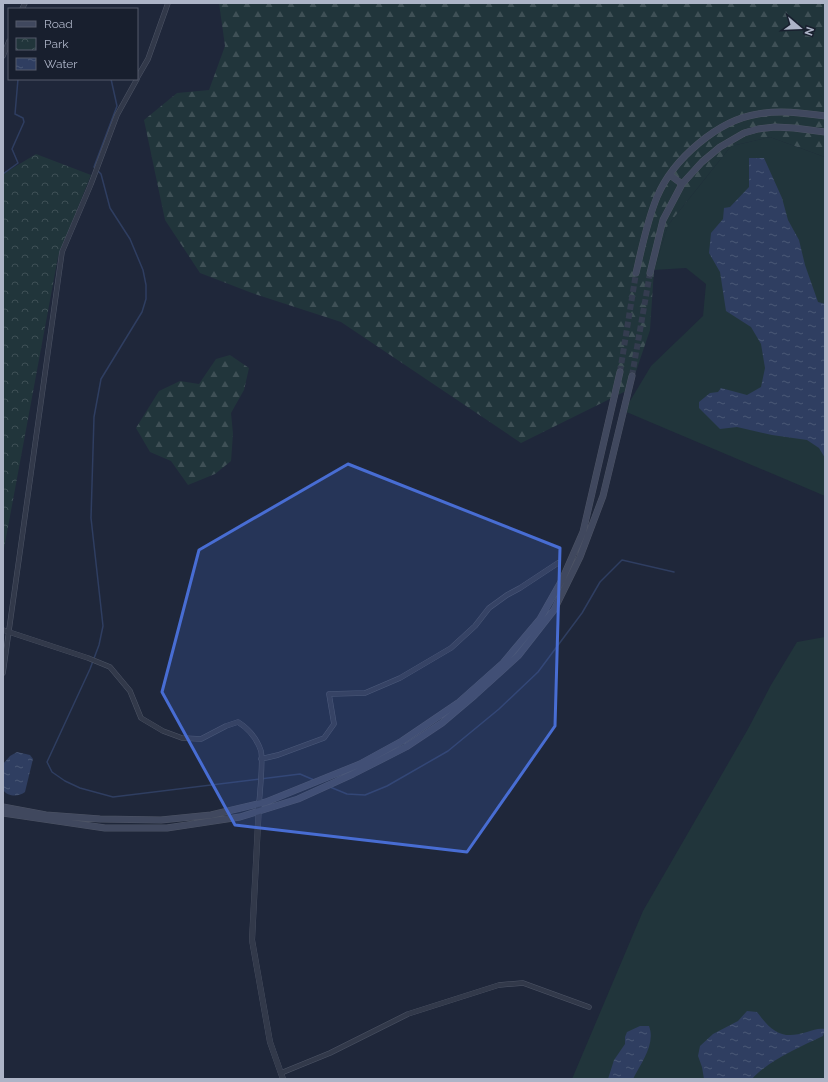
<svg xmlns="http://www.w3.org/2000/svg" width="828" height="1082" font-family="Raleway,sans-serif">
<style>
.green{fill:#21353b}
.forest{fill:url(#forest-firs)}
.park{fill:url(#park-crowns)}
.water{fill:url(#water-ripples)}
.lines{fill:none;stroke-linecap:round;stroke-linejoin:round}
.stream{stroke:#2f3e61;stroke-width:1.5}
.secondary-tunnel{stroke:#343c4f;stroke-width:6;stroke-dasharray:6 3;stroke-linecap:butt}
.minor-casing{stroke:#4d5465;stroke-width:5.5}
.tertiary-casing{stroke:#4d5465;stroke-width:6}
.secondary-casing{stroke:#4d5465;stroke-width:7}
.minor{stroke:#32394a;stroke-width:4.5}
.tertiary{stroke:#32394a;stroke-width:5.5}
.secondary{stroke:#40485e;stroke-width:6}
.marked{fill:#486dd3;fill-opacity:0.2;stroke:#486dd3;stroke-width:3;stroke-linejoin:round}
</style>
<defs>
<pattern id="forest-firs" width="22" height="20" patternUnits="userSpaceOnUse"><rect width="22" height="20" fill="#21353b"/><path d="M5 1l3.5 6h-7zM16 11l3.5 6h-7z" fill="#3f5056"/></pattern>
<pattern id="park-crowns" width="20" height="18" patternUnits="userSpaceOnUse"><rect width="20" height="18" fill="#21353b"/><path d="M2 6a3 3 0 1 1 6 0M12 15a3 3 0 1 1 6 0" fill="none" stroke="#3f5056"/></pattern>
<pattern id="water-ripples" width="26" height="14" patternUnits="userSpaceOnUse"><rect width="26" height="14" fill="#2f3e61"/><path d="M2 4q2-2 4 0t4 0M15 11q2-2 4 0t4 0" fill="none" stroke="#4a5876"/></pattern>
</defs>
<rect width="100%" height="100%" fill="#1f273a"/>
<path class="green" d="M 770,137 L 825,157 L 825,496 L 624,411 L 651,366 L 703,316 L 706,284 L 686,268 L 654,270 L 668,225 L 731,146 Z
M 825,637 L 825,1079 L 572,1079 L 643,911 L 748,729 L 771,685 L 797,642 Z"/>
<path class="forest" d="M 219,3 L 825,3 L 825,157 L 770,137 L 731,146 L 668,225 L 654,270 L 650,330 L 630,389 L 521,443 L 341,322 L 252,293 L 200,273 L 165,220 L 144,120 L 177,93 L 209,90 L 225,46 Z
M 230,355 L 249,368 L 244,390 L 231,413 L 233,434 L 231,461 L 215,474 L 188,485 L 171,461 L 150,452 L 136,428 L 159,391 L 180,381 L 199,384 L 216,359 Z"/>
<path class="park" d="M 36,154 L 91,175 L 58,257 L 3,554 L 3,174 Z"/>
<path class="water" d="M 749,158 L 764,158 L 782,198 L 788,220 L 799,240 L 805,265 L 818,302 L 825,304 L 825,458 L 819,448 L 807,440 L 772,435 L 737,427 L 720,429 L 699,408 L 699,402 L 710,393 L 718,392 L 721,388 L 747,395 L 761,387 L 765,368 L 761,344 L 751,327 L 726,311 L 720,272 L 709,253 L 711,233 L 723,219 L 724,208 L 730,207 L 749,187 Z
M 17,752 L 30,755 L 33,759 L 25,792 C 19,797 8,797 3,790 L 3,764 L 10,756 Z
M 747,1011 L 757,1012 C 772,1032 782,1040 807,1032 C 814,1030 818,1028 825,1029 L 823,1036 C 800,1047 769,1060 752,1079 L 704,1079 L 702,1067 L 698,1056 L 700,1046 L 713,1034 L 738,1021 Z
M 640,1026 L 649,1026 C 656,1044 641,1063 633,1079 L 608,1079 L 614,1060 L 625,1044 L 625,1037 L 627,1032 Z"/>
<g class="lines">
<path class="stream" d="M 111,79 L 117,106 L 94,167 L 101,174 L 110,208 L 130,239 L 143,270 L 146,285 L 146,299 L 142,312 L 101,379 L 94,417 L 91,518 L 103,626 L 99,645 L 90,669 L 47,762 L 52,772 L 65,781 L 80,788 L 113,797 L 300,774 L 314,780
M 3,174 L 18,163 L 12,149 L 24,122 L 23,118 L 15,114 L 18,79
M 330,787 L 347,794 L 365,795 L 387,786 L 448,751 L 499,709 L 538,672 L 582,613 L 600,582 L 622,560 L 674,572"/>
<path class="secondary-tunnel" d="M 620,372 L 636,273
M 632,376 L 650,273"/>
<defs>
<path id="minor" d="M 22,9 L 25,3
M 3,56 L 9,41
M 137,78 L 148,59 L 168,3
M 3,630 L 88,658 L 110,667 L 130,691 L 141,718 L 163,731 L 182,738 L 201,739 L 226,726 L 238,722 C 249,729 257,739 261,751 C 263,760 260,793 259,804
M 3,673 L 62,252 L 91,184 L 117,115 L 137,79
M 261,759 L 278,755 L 324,738 L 334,724 L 329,694 L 365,693 L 400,678 L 451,648 L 475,626 L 489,608 L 507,595 L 520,588 L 558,563
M 281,1073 L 330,1053 L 408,1014 L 499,985 L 523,983 L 589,1007"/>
<path id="tertiary" d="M 259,804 L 252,940 L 270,1042 L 283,1079"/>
<path id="secondary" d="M 670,175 L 682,184
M 636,273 C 642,247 647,221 657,197 C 673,159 718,120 758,114 C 780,110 802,113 825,116
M 650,273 L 663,220 L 682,184 L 702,162 L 720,147 L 744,133 L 758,129 L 775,127 L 794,128 L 825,132
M 3,807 L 46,815 L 100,819 L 161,820 L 211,815 L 266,802 L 360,764 L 402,741 L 458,703 L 503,663 L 540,619 L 562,580 L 583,532 L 620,372
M 3,813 L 105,828 L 167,828 L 240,817 L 298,799 L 353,774 L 406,747 L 442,723 L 475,695 L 518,656 L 554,610 L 580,557 L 603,496 L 632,376"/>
</defs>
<use href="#minor" class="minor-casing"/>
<use href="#tertiary" class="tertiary-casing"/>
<use href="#secondary" class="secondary-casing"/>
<use href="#minor" class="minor"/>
<use href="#tertiary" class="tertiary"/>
<use href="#secondary" class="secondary"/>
</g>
<path class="marked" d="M 348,464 L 560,548 L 555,726 L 467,852 L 235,825 L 162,692 L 199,550 Z"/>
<rect width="828" height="1082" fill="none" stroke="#adb4c7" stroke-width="8"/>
<rect x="8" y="8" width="130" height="72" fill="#181f2e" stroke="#545b6b"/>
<rect x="16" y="21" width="20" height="6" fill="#40485e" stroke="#545b6b"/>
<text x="44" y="28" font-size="12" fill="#adb4c7">Road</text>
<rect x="16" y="38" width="20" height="12" fill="url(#park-crowns)" stroke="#545b6b"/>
<text x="44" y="48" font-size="12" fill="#adb4c7">Park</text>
<rect x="16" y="58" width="20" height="12" fill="url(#water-ripples)" stroke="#545b6b"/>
<text x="44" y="68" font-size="12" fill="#adb4c7">Water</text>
<g transform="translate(800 28) rotate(109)" stroke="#181f2e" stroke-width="3" paint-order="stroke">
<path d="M0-3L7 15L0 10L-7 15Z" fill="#adb4c7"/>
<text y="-6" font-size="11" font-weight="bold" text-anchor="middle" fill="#adb4c7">N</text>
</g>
</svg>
